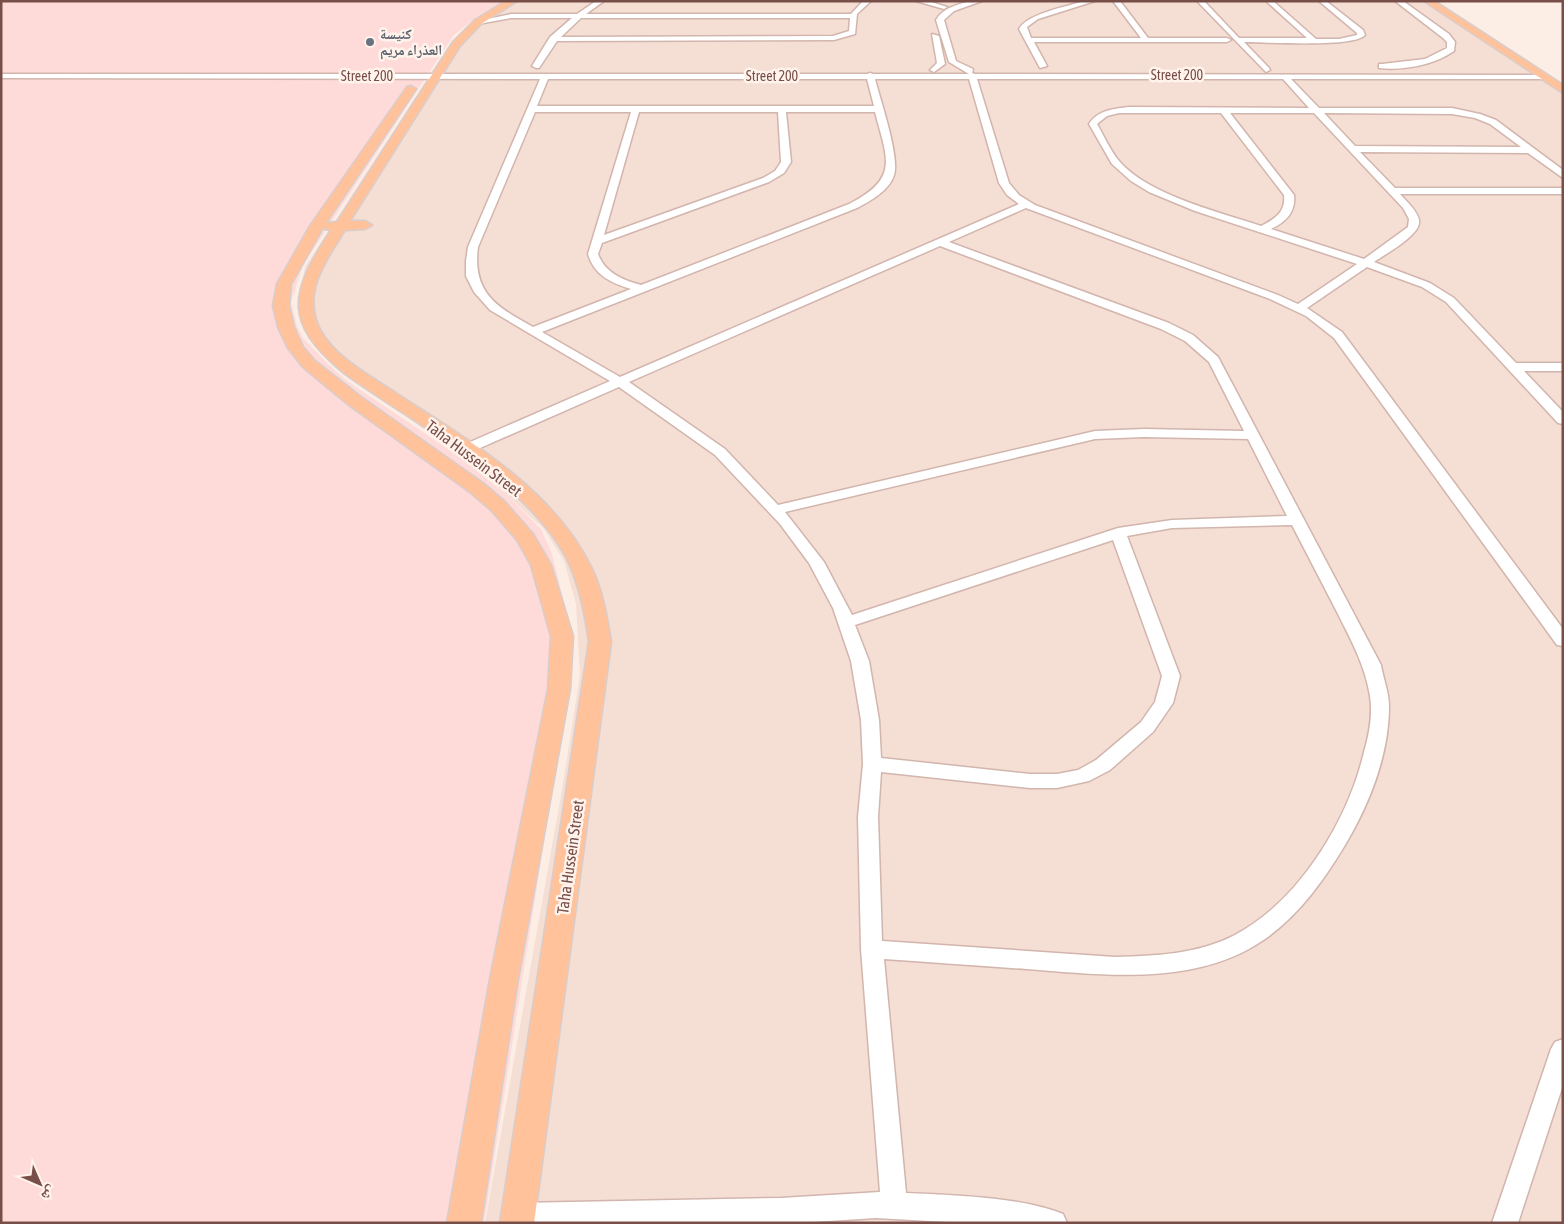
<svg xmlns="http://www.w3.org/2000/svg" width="1564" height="1224" font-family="'Asap Condensed','Noto Naskh Arabic',sans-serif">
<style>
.residential{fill:#f5ded3}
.commercial{fill:#fedbd8}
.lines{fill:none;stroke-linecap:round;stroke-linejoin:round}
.minor-casing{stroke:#d2b5ad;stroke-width:3}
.major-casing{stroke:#d9cdcc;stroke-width:3}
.minor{fill:#fff;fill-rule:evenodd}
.major{fill:#ffc29b;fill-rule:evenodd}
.worship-dot{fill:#6b7280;stroke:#fff3ec;stroke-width:2}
.labels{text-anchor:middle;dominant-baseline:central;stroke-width:5;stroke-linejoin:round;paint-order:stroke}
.far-worship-label{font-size:14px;font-weight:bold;fill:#5b616d;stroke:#fff3ec;text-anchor:start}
.far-street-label{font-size:14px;fill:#784e49;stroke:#fff3ec}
.street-label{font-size:16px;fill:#784e49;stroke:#fff3ec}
</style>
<rect width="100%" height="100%" fill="#fdeee5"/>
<path class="residential" d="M 507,1 L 1437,1 L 1563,84 L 1563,1223 L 485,1223 L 562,790 L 580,675 L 576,604 L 564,561 L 544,529 L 474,465 L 351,377 L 321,350 L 297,309 L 305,267 L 453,40 L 470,25 Z"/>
<path class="commercial" d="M 1,1 L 504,1 L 475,18 L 453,36 L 303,265 L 291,302 L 297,326 L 303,338 L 331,367 L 347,381 L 460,457 L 509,497 L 541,529 L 552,554 L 570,626 L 570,677 L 484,1223 L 1,1223 Z"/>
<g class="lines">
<defs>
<path id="minor" d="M 596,1 L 604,1 L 586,14 L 851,14 L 863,1 L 871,1 L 857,14 L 855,34 L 834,40 L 557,41 L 539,68 L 536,68 L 532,66 L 550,37 L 572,18 L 511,18 L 478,24 L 474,22 L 511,14 L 577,14 ZM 581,18 L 850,18 L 849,31 L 833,36 L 561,37 Z
M 916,1 L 928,1 L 947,7 L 944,9 Z
M 971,1 L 982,1 L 954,11 L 944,20 L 956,61 L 973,69 L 972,73 L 975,74 L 1546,75 L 1546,79 L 1291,79 L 1319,108 L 1452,108 L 1480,114 L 1496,120 L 1563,170 L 1563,178 L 1528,153 L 1360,152 L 1395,188 L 1563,188 L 1563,194 L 1400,194 C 1406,201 1417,210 1419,220 C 1422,235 1385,254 1374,262 L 1430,283 L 1454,298 L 1516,363 L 1563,363 L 1563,371 L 1524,371 L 1563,412 L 1563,424 L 1558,423 L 1446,302 L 1422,287 L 1367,267 L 1307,308 L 1342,332 L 1563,629 L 1563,646 L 1557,645 L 1334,338 L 1306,316 L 1270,299 L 1026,208 L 949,242 L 1169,323 L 1193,335 L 1218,357 L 1381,665 C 1383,678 1389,692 1389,706 C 1389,754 1370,803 1345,845 C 1324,880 1300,914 1265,939 C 1196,987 1105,975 1027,969 C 979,966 931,962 884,959 L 906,1193 C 951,1195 1022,1197 1063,1214 L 1067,1223 L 966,1223 L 876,1218 L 797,1223 L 508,1223 L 505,1216 L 509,1207 L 518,1203 L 781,1198 L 880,1192 L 861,949 L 858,817 L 863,764 L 861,720 L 851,661 L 833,608 L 809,563 L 780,524 L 715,455 L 619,387 L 471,452 L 461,452 L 459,449 L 461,446 L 610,381 L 490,310 L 474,292 L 466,276 L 466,261 L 468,247 L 540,79 L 1,78 L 1,74 L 867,74 L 870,73 L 873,74 L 969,74 L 949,62 L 936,20 C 944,7 957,5 971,1 ZM 548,79 L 867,79 L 874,106 L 537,106 ZM 875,79 L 969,79 L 999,183 L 1007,195 L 1019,204 L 620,377 L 542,332 L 857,208 C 870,201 889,191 894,175 C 900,157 880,99 875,79 ZM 977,79 L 1283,79 L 1309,108 L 1129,107 C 1113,109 1098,110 1089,124 L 1112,164 L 1131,181 L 1149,192 L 1195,211 L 1357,264 L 1298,304 L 1278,295 L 1035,205 L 1019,195 L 1009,183 ZM 535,112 L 631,112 L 588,254 C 594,275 611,283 631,289 L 533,327 C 497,307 472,293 478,247 ZM 639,112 L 778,112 L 781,162 L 775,171 L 763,178 L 604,235 ZM 786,112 L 875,112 C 887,159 900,178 849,204 L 641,285 C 623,280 605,273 598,254 L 602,243 L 769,182 L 784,173 L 791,162 ZM 1119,113 L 1221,113 L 1284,195 C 1286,212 1275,219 1261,226 C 1219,212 1148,195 1119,161 C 1110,150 1104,136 1097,124 L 1107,116 ZM 1230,113 L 1314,113 L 1403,208 L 1409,219 L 1408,227 L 1364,259 L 1271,229 C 1286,222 1296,212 1294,195 ZM 1324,113 L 1452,114 L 1475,118 L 1490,124 L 1521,147 L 1355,146 ZM 940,246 L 1161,329 L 1185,341 L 1209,362 L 1244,431 L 1144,429 L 1095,431 L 778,505 L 725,449 L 629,382 ZM 1144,437 L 1248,439 L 1287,516 L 1172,520 L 1118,528 L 852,615 L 824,562 L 785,512 L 1095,439 ZM 1292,525 C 1307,554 1322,583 1337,612 C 1351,640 1365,665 1370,696 C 1373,715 1369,735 1364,752 C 1348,821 1298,903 1233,936 C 1197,954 1155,956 1115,957 L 882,941 L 878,817 L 881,772 L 1030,788 L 1057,788 L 1089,781 L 1110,770 L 1153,732 L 1173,703 L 1180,676 L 1127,536 L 1172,528 ZM 1113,540 L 1162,676 L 1155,702 L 1141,722 L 1096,760 L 1078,770 L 1057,774 L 1030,774 L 881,758 L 879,720 L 869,661 L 855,625 Z
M 1084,1 L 1095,1 L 1038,19 L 1027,27 L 1031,38 L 1141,38 L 1113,1 L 1120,1 L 1148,38 L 1227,38 L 1231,40 L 1227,42 L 1034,42 L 1047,66 L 1040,68 L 1019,29 C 1026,14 1069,6 1084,1 Z
M 1197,1 L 1204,1 L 1239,38 L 1307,38 L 1266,1 L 1273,1 L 1316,39 L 1339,39 L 1357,35 L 1357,33 L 1319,1 L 1326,1 L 1363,30 L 1365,35 C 1354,48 1264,42 1244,42 L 1269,68 L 1270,70 L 1266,72 Z
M 1395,1 L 1403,1 L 1449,34 L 1455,42 L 1454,51 C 1434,65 1403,71 1379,68 L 1379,64 L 1382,64 L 1425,59 L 1447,48 L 1447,42 L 1443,38 Z
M 932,34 L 939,36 L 945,64 L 934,72 L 930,70 L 937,63 Z
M 1563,1039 L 1563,1085 L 1518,1223 L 1492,1223 L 1551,1049 L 1555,1042 Z"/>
<path id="major" d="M 506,1 L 517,1 L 481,24 L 460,46 L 350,221 L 365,221 L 372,225 L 365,229 L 345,230 C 329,256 305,287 316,320 C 325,350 361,370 385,386 C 460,436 552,485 592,569 C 603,592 607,617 611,642 L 534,1223 L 500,1223 L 589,642 C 585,612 579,582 565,555 C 522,478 414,424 344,373 C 281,321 291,292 331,230 L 325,229 L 324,226 L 291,284 L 289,306 L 294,327 L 303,347 L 315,361 L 361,397 L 484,484 L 505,502 L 533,534 L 551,565 L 573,636 L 570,689 L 518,979 L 481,1223 L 447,1223 L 490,979 L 548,689 L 551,636 L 531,565 L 517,540 L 491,510 L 470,492 L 349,405 L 303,367 L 288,348 L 278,327 L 273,306 L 277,284 L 310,226 L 407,87 L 411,86 L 416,89 L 326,223 L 337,222 L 453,42 L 475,20 Z
M 1424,1 L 1434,1 L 1563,85 L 1563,93 Z"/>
</defs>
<use href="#minor" class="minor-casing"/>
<use href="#major" class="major-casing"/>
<use href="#minor" class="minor"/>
<use href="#major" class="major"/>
</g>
<circle class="worship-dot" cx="370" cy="42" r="5"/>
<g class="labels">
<g class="far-worship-label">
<text x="380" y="34">كنيسة<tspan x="380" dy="16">العذراء مريم</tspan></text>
</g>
<g class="far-street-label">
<text x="1177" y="75">Street 200</text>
<text x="367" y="76">Street 200</text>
<text x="772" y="76">Street 200</text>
</g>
<g class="street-label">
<text transform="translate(474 458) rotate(37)">Taha Hussein Street</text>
<text transform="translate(570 857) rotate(-82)">Taha Hussein Street</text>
</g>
</g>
<rect width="1564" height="1224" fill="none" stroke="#784e49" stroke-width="5"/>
<g transform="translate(40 1184) rotate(135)" stroke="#fff3ec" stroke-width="4" paint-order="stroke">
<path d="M0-4L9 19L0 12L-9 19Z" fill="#784e49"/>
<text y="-8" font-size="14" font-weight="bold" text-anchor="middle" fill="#784e49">ش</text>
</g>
</svg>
